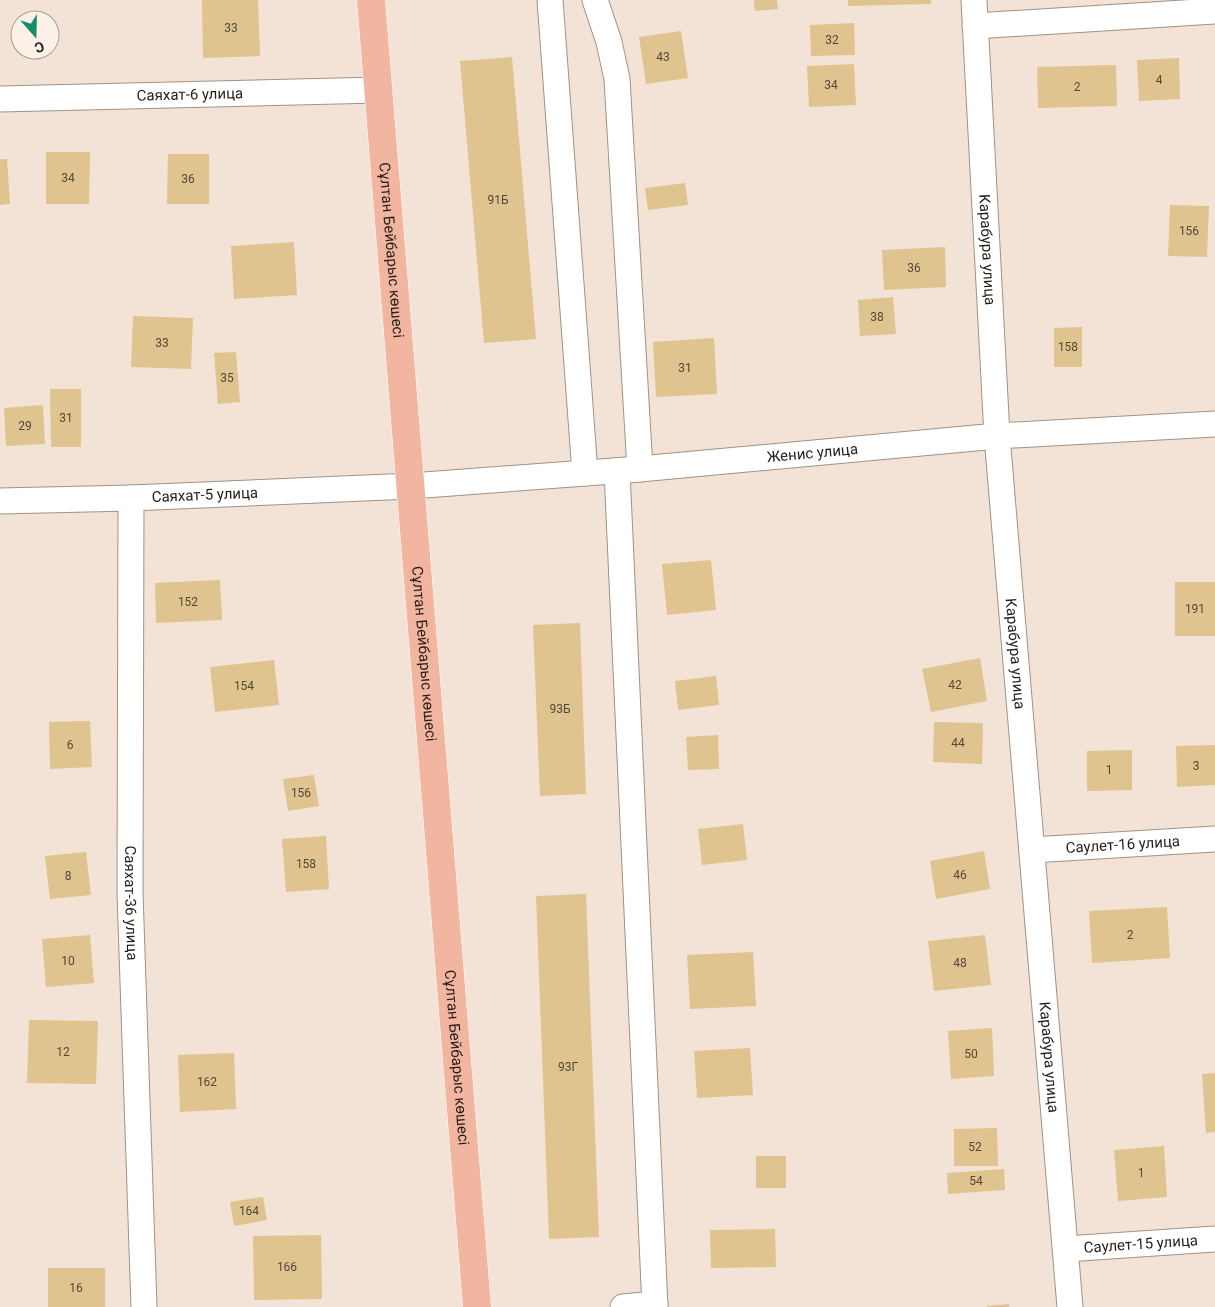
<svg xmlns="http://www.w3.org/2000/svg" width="1215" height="1307" font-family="Roboto,sans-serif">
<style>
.building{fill:#dfc48f}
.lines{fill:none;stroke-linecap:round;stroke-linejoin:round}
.minor-casing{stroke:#a09286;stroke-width:27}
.major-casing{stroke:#fff;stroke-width:29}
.minor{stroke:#fff;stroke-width:25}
.major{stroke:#f2b59f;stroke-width:28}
.labels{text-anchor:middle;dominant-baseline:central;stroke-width:5;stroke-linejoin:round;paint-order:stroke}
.number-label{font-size:12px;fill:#534837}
.street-label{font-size:15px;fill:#241e1a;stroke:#fdf1e7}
</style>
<rect width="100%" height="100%" fill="#f2e3d6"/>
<path class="building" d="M 202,0 L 258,0 L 260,56 L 203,58 Z
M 754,0 L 777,0 L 778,9 L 755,11 Z
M 848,0 L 931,0 L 931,4 L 848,6 Z
M 854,23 L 855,55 L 811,56 L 810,25 Z
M 681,31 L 688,78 L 646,84 L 639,37 Z
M 512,57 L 536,339 L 484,343 L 460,61 Z
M 1179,58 L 1180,99 L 1139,101 L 1137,60 Z
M 854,64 L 856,105 L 809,107 L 807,66 Z
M 1116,65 L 1117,106 L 1038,108 L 1037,67 Z
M 46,152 L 90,152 L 89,204 L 46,204 Z
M 168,154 L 209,154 L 209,204 L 167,204 Z
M 0,159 L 7,159 L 10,204 L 0,205 Z
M 685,183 L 688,205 L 648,210 L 645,188 Z
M 1170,205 L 1209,206 L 1207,257 L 1168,256 Z
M 294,242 L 297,295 L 234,299 L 231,246 Z
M 945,247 L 946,287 L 884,290 L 882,250 Z
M 893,297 L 896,334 L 860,336 L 858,300 Z
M 133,316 L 193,318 L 191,369 L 131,367 Z
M 1082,327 L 1082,367 L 1054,367 L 1054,328 Z
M 714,338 L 717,394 L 656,397 L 653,342 Z
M 236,352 L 240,402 L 218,404 L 214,353 Z
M 50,389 L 81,389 L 81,447 L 51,447 Z
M 43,405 L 45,444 L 6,446 L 4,408 Z
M 711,560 L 716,610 L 667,615 L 662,564 Z
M 220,580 L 222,620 L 156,623 L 155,583 Z
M 1175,582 L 1215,582 L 1215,636 L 1175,636 Z
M 580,623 L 586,794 L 540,796 L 533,625 Z
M 980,658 L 987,701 L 931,712 L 922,669 Z
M 274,660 L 279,705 L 215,712 L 210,667 Z
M 716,676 L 719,705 L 678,710 L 675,681 Z
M 90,721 L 92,767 L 50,769 L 49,722 Z
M 934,722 L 983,723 L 982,764 L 933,762 Z
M 718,735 L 719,769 L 688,770 L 686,737 Z
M 1215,745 L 1215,785 L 1177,787 L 1176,746 Z
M 1132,750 L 1132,790 L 1087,791 L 1087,751 Z
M 314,775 L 319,806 L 288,811 L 283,779 Z
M 743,824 L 747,860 L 702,865 L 698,829 Z
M 326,836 L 329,889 L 286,892 L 282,839 Z
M 984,851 L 990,889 L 936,899 L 930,861 Z
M 86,852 L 91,895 L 50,899 L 45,856 Z
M 586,894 L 599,1237 L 549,1239 L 536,896 Z
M 1167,907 L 1170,958 L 1092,963 L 1089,911 Z
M 90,935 L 94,983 L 46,987 L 42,939 Z
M 985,935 L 991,985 L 934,991 L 928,941 Z
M 753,952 L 756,1006 L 690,1009 L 687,955 Z
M 29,1020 L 98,1021 L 96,1084 L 27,1083 Z
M 992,1028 L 994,1076 L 951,1079 L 948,1031 Z
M 750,1048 L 753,1095 L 697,1098 L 694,1051 Z
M 234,1053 L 236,1109 L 180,1112 L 178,1055 Z
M 1215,1073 L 1215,1132 L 1206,1133 L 1202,1074 Z
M 997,1128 L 998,1166 L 954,1166 L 954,1129 Z
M 1164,1146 L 1167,1197 L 1118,1201 L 1114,1150 Z
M 756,1156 L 786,1156 L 786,1188 L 756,1188 Z
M 1004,1169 L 1005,1190 L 948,1194 L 947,1173 Z
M 263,1197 L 267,1220 L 234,1226 L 230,1202 Z
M 775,1229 L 776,1267 L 711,1268 L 710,1230 Z
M 321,1235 L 322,1299 L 254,1300 L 253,1236 Z
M 48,1268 L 105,1268 L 105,1307 L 48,1307 Z
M 1009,1304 L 1009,1307 L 987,1307 L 987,1306 Z"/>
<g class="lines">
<defs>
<g id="minor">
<path d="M 550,0 L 585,473"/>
<path d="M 595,0 L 609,42 L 617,79 L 640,469"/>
<path id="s1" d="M 974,0 L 997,436 L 1070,1307"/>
<path d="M 975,26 L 1215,11"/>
<path id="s2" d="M 0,99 L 379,90"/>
<path d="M 617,471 L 655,1307"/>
<path id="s3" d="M 131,498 L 130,893 L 144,1307"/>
<path id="s4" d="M 0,501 L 131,498 L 411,486 L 640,469 L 997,436 L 1215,424"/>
<path id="s5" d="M 1032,850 L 1215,839"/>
<path id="s6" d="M 1066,1249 L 1215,1239"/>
<path d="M 623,1307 L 655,1304"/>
</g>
<g id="major">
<path id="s7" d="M 371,0 L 477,1307"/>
</g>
</defs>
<use href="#minor" class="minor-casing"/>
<use href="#major" class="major-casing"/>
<use href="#minor" class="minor"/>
<use href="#major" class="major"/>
</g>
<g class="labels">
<g class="number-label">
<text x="231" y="28">33</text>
<text x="832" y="40">32</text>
<text x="663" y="57">43</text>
<text x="1159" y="80">4</text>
<text x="831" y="85">34</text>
<text x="1077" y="87">2</text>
<text x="68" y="178">34</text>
<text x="188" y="179">36</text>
<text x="498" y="200">91Б</text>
<text x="1189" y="231">156</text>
<text x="914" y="268">36</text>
<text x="877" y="317">38</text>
<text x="162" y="343">33</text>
<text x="1068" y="347">158</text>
<text x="685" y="368">31</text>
<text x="227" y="378">35</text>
<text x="66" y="418">31</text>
<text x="25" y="426">29</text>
<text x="188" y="602">152</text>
<text x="1195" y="609">191</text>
<text x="955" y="685">42</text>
<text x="244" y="686">154</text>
<text x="560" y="709">93Б</text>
<text x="958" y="743">44</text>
<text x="70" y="745">6</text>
<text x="1196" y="766">3</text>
<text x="1109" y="770">1</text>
<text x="301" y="793">156</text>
<text x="306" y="864">158</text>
<text x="960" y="875">46</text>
<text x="68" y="876">8</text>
<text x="1130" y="935">2</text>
<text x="68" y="961">10</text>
<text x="960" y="963">48</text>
<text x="63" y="1052">12</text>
<text x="971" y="1054">50</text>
<text x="568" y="1067">93Г</text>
<text x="207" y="1082">162</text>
<text x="975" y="1147">52</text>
<text x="1141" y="1173">1</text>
<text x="976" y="1181">54</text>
<text x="249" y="1211">164</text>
<text x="287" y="1267">166</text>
<text x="76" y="1288">16</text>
</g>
<g class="street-label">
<text stroke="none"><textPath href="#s2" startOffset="190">Саяхат-6 улица</textPath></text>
<text stroke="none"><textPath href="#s7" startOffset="251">Сұлтан Бейбарыс көшесі</textPath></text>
<text stroke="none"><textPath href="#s1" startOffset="250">Карабура улица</textPath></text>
<text stroke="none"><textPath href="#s4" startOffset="814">Женис улица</textPath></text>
<text stroke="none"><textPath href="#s4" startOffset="205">Саяхат-5 улица</textPath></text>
<text stroke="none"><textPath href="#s7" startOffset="656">Сұлтан Бейбарыс көшесі</textPath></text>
<text stroke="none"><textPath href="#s1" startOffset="655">Карабура улица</textPath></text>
<text stroke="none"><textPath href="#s5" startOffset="91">Саулет-16 улица</textPath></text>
<text stroke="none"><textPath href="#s3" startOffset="405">Саяхат-36 улица</textPath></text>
<text stroke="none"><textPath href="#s7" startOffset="1061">Сұлтан Бейбарыс көшесі</textPath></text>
<text stroke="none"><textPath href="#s1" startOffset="1060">Карабура улица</textPath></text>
<text stroke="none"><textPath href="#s6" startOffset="75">Саулет-15 улица</textPath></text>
</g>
</g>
<g transform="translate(35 35) rotate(160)"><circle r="24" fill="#fdf1e7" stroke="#a69d95"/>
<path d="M0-4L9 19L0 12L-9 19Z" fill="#168c6e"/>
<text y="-8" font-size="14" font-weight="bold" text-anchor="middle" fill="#241e1a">С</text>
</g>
</svg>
